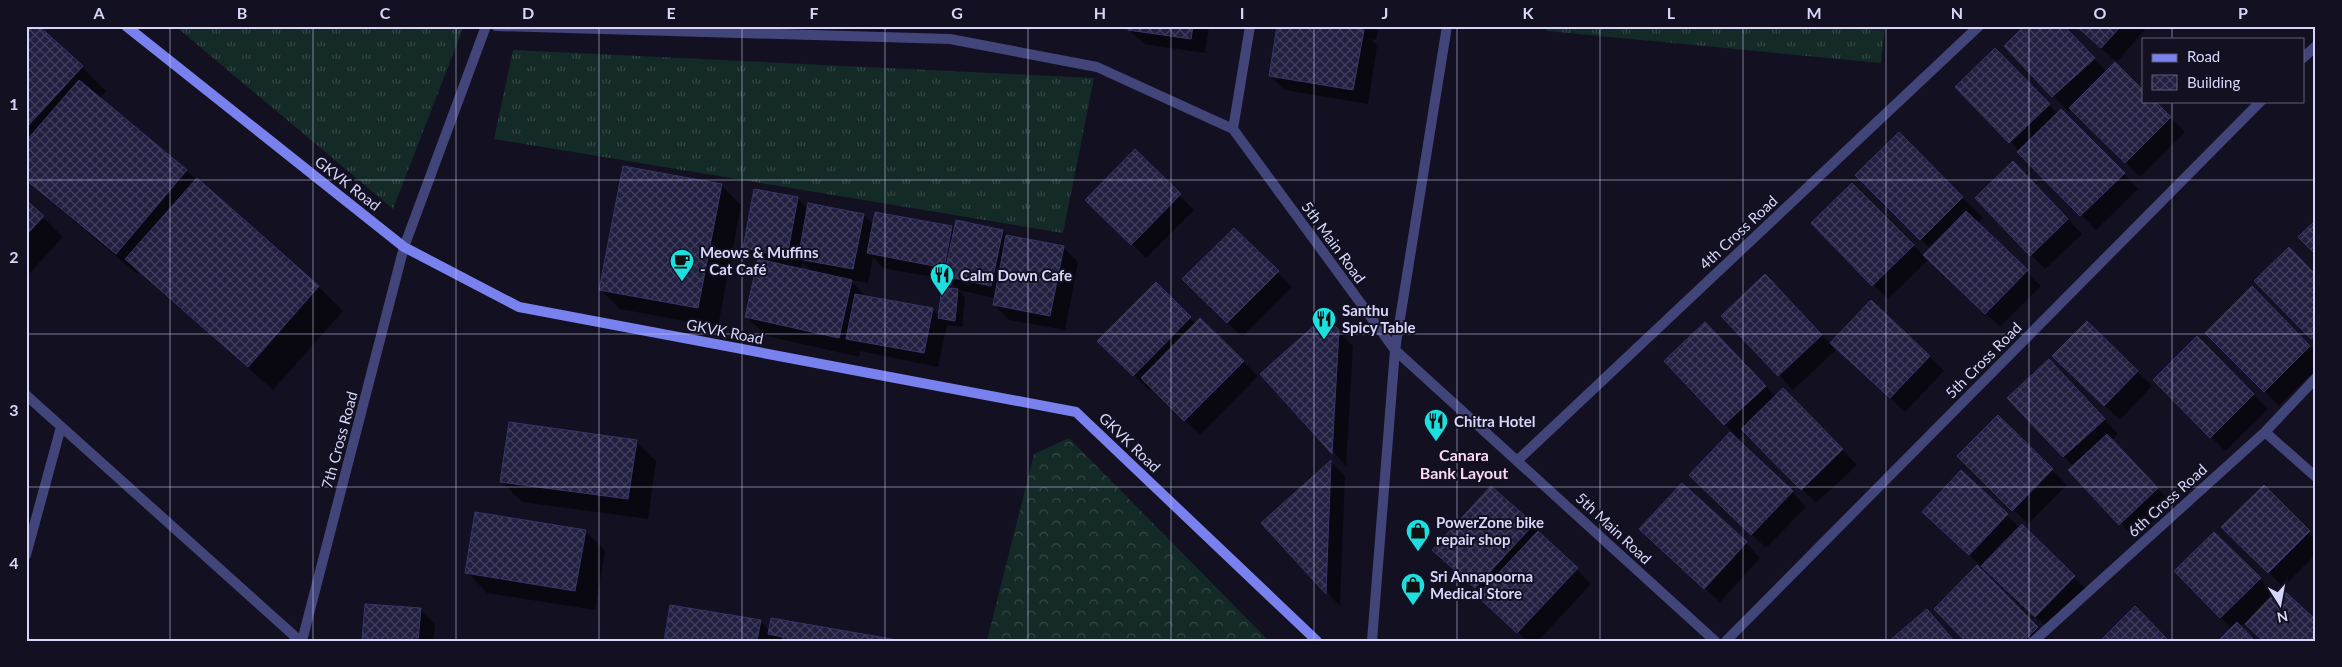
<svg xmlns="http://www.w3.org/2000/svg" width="2342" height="667" font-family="Lato,sans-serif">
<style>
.grass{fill:url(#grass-tufts)}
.forest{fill:url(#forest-crowns)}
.shadow{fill:#0007;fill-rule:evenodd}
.building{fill:url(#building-cross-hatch);stroke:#393469}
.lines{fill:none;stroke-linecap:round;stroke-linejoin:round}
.service{stroke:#41457a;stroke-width:10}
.minor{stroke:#41457a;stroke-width:10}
.tertiary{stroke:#41457a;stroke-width:10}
.secondary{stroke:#7981ee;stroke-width:10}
.grid{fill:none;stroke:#d6d6fa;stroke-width:1;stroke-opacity:0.55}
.labels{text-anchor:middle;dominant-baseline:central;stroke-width:4;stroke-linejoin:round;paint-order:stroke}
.street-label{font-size:15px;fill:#d6d6fa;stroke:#121021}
.poi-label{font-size:15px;font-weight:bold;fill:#d6d6fa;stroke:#121021;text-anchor:start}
.neighbourhood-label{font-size:16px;font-weight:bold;fill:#fad8f1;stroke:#121021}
.neatline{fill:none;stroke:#d6d6fa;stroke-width:2}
.grid-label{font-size:16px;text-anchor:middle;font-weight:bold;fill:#d6d6fa}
</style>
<defs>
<pattern id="grass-tufts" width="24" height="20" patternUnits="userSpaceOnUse" patternTransform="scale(1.25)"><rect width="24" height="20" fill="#142a27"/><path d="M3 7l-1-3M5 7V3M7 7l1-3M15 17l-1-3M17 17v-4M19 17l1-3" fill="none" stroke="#354847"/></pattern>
<pattern id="forest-crowns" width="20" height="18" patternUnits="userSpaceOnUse" patternTransform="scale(1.25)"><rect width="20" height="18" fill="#142a27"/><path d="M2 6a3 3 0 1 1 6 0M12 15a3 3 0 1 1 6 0" fill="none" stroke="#354847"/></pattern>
<pattern id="building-cross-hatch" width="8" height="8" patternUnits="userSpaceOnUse" patternTransform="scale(1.25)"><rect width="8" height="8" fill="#221f40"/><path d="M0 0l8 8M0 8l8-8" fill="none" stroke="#413f5c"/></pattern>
</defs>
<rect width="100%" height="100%" fill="#121021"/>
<path class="grass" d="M 175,26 L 464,26 L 393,209 Z
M 1545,26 L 1885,26 L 1881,63 L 1547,31 Z
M 513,50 L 1094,78 L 1063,233 L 494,139 Z"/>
<path class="forest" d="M 1069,438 L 1269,641 L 987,641 L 1034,454 Z"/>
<path class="shadow" d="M 26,26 L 82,67 L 106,91 L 99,99 L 197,180 L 319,287 L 343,311 L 273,390 L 139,271 L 137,274 L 26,181 Z
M 1129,26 L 1209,26 L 1205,53 L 1144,44 L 1129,30 Z
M 1279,26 L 1379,26 L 1376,40 L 1371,39 L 1377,46 L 1368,104 L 1285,90 L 1270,76 Z
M 2063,26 L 2107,72 L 2115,63 L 2143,91 L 2143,101 L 2153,101 L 2185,132 L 2140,177 L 2071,108 L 2068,111 L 2006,46 Z
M 2075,26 L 2148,26 L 2117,62 Z
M 1995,50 L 2058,114 L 2061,110 L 2138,189 L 2096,230 L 1957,87 Z
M 1899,134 L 1983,218 L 1977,223 L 2041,286 L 2000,327 L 1929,259 L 1888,299 L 1812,223 L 1852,184 L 1925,257 L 1931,249 L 1857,175 Z
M 1135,151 L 1194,210 L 1146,258 L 1087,200 Z
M 2028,178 L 2082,234 L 2045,269 L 2031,255 Z
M 721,185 L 741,205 L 718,327 L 620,309 L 600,289 Z
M 797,198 L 808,210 L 863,215 L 874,225 L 1003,231 L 1009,237 L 1063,247 L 1078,262 L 1065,330 L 1009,320 L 994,305 L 995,298 L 958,290 L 949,280 L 883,268 L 873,257 L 868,283 L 850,280 L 868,298 L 932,309 L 940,317 L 958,290 L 965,297 L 962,327 L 947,325 L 938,367 L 860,351 L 859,357 L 767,336 L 746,316 L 759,262 L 744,248 ZM 802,262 L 813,272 L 801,270 Z
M 26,201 L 63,237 L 26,277 Z
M 1234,229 L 1292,287 L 1242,337 L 1184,279 Z
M 2316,276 L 2316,342 L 2255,281 Z
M 1156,284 L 1196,324 L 1200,320 L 1258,376 L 1200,435 L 1151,387 L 1149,390 L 1099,341 Z
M 2252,288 L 2316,353 L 2316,369 L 2279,406 L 2206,333 Z
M 1780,290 L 1836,350 L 1793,390 L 1779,375 Z
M 1325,318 L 1353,346 L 1346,466 L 1262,374 Z
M 2087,323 L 2152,386 L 2120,420 L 2069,371 Z
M 1720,338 L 1776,397 L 1783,389 L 1857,465 L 1816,503 L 1747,432 L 1739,439 L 1665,361 Z
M 2197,338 L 2268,409 L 2225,451 L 2155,380 Z
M 1929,356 L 1944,371 L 1905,412 L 1847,357 Z
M 2063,375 L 2118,434 L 2112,440 L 2172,504 L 2134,538 L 2074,467 L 2009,398 Z
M 1998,417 L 2067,485 L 2028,524 L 1959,456 Z
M 636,441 L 656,461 L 648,519 L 522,502 L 502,482 Z
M 1331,462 L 1345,476 L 1340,606 L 1263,523 Z
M 1961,472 L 2020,528 L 2022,526 L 2089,592 L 2051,631 L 1938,526 Z
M 2264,487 L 2316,539 L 2316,554 L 2283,587 L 2223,528 Z
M 1705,490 L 1792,492 L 1806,507 L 1766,548 Z
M 1533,525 L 1591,584 L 1538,641 L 1527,641 L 1494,610 L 1481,594 L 1434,550 Z
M 585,531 L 605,551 L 595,610 L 487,593 L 467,572 Z
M 2214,534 L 2275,595 L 2264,641 L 2245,622 L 2240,627 L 2232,629 L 2176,571 Z
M 1655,543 L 1746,543 L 1760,558 L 1720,602 Z
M 1977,567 L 2050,641 L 1967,641 Z
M 420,609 L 435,624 L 433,641 L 366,641 L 364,638 Z
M 760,621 L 770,631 L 895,641 L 665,641 Z"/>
<path class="building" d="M 26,26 L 39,26 L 83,66 L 26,128 Z
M 1128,26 L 1193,26 L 1191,39 L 1128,30 Z
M 1277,26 L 1337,26 L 1364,30 L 1353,90 L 1269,76 Z
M 2024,26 L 2064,26 L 2095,58 L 2052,97 L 2004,46 Z
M 2076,26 L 2121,26 L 2101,48 Z
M 1995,48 L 2050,104 L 2009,143 L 1955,87 Z
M 2115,62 L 2143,90 L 2143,101 L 2155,101 L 2171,117 L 2125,163 L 2069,108 Z
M 79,80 L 187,170 L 116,254 L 26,180 L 26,141 Z
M 2061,109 L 2125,173 L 2080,216 L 2017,152 Z
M 1899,132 L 1963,197 L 1920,240 L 1855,175 Z
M 1135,149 L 1181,194 L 1131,245 L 1085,200 Z
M 2013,161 L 2068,219 L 2030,256 L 1975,198 Z
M 623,166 L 722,184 L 698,308 L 599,290 Z
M 197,178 L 319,286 L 248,367 L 125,259 Z
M 1852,183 L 1914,245 L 1872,286 L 1811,223 Z
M 754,189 L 798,197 L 787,257 L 743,248 Z
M 26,200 L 44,216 L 26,235 Z
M 808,203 L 864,214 L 853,269 L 798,259 Z
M 1966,211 L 2028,270 L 1985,314 L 1923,255 Z
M 875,212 L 952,226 L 944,268 L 867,253 Z
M 956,220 L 1003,230 L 991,286 L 944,276 Z
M 2316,220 L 2316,255 L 2298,237 Z
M 1234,228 L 1279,271 L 1227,323 L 1182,279 Z
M 1006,235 L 1064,246 L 1050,316 L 993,305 Z
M 2289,247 L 2316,275 L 2316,335 L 2311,339 L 2254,281 Z
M 758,259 L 852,280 L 839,338 L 745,317 Z
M 1765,274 L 1822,335 L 1778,376 L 1721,316 Z
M 1156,282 L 1191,317 L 1133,376 L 1097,341 Z
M 2252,286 L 2310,346 L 2264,392 L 2205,333 Z
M 942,287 L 958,289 L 955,321 L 938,318 Z
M 855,294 L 933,308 L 924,353 L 846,339 Z
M 1871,300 L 1930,356 L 1890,398 L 1830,343 Z
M 1325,316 L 1339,330 L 1332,454 L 1260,374 Z
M 1200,318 L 1244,361 L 1184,421 L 1141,378 Z
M 2087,321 L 2138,371 L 2104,406 L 2052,356 Z
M 1705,322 L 1766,386 L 1724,425 L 1664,361 Z
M 2197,336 L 2254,394 L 2210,438 L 2153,380 Z
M 2049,359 L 2105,419 L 2063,457 L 2007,398 Z
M 1783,388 L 1843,449 L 1801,490 L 1741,429 Z
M 1998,415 L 2053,469 L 2012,511 L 1957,456 Z
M 509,422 L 637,440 L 628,499 L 500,482 Z
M 1730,432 L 1793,491 L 1751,535 L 1689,475 Z
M 2107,434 L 2158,488 L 2119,525 L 2068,470 Z
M 1331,460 L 1326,594 L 1261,523 Z
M 1961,470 L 2008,514 L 1969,555 L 1922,512 Z
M 1682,483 L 1747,542 L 1704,589 L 1639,529 Z
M 2264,485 L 2310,531 L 2268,573 L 2221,527 Z
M 1491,486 L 1534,524 L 1475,588 L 1432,550 Z
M 475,512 L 586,530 L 575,591 L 465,573 Z
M 2022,524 L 2075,576 L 2035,617 L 1981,566 Z
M 1538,531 L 1578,568 L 1517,633 L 1477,596 Z
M 2214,532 L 2261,578 L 2220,618 L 2174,571 Z
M 1977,565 L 2038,627 L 2024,641 L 1965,641 L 1934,609 Z
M 2280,587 L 2316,620 L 2316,641 L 2263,641 L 2245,624 Z
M 365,604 L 421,608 L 418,641 L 362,639 Z
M 670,605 L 761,620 L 757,641 L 664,641 Z
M 2135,606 L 2169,641 L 2100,641 Z
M 1927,609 L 1954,641 L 1889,641 Z
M 771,618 L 903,641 L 782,641 L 783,637 L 768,634 Z
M 2237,622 L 2255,641 L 2218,641 Z"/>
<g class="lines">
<path class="service" d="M 26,555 L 61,427"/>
<path class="minor" d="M 496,26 L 950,39 L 1097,67 L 1233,129
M 1250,26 L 1233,129 L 1395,350 L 1715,641
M 2303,58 L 2316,46
M 26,395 L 300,641
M 2265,432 L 2316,477
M 1518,460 L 1979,26
M 302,641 L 404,247 L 486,26
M 1726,641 L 2261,101
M 2034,641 L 2265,432 L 2316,378"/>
<path class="tertiary" d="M 1372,641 L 1395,350 L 1447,26"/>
<path class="secondary" d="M 126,26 L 404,247 L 519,307 L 1076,412 L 1317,641"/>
</g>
<path class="grid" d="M 170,26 L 170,641M 313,26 L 313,641M 456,26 L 456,641M 599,26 L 599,641M 742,26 L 742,641M 885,26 L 885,641M 1028,26 L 1028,641M 1171,26 L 1171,641M 1314,26 L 1314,641M 1457,26 L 1457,641M 1600,26 L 1600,641M 1743,26 L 1743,641M 1886,26 L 1886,641M 2029,26 L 2029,641M 2172,26 L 2172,39M 2172,101 L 2172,641M 26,180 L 2316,180M 26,334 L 2316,334M 26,487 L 2316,487"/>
<defs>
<symbol id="cafe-pin" viewBox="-11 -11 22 30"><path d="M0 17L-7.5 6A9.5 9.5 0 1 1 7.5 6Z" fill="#1ddfdf" stroke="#121021"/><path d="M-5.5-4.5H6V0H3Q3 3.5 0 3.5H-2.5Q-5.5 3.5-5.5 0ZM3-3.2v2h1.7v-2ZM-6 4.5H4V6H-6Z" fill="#111"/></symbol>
<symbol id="restaurant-pin" viewBox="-11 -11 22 30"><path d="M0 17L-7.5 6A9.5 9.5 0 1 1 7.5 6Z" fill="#1ddfdf" stroke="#121021"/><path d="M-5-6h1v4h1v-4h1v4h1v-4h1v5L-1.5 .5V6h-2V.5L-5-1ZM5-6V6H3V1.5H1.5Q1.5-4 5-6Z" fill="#111"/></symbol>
<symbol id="shop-pin" viewBox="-11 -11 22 30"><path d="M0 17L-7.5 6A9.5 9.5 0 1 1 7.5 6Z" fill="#1ddfdf" stroke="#121021"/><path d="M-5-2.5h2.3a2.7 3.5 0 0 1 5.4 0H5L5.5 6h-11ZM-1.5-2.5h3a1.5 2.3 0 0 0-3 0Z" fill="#111"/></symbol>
</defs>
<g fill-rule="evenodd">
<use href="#cafe-pin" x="668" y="247" width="28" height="38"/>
<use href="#restaurant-pin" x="928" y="261" width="28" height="38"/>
<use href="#restaurant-pin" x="1310" y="305" width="28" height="38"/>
<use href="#restaurant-pin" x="1422" y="407" width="28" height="38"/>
<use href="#shop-pin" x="1404" y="517" width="28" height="38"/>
<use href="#shop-pin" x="1399" y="571" width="28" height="38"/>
</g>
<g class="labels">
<g class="street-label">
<text transform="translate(348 183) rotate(38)">GKVK Road</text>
<text transform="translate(1738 232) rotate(-43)">4th Cross Road</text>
<text transform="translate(1334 242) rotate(54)">5th Main Road</text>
<text transform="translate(725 331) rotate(11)">GKVK Road</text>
<text transform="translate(1983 360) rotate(-45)">5th Cross Road</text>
<text transform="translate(339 440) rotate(-75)">7th Cross Road</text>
<text transform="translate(1130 442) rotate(44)">GKVK Road</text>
<text transform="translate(2167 500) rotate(-42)">6th Cross Road</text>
<text transform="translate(1614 528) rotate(43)">5th Main Road</text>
</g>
<g class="poi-label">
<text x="700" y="252">Meows &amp; Muffins<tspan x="700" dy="17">- Cat Café</tspan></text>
<text x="960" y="275">Calm Down Cafe</text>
<text x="1342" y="310">Santhu<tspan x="1342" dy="17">Spicy Table</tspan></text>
<text x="1454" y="421">Chitra Hotel</text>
<text x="1436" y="522">PowerZone bike<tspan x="1436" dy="17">repair shop</tspan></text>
<text x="1430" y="576">Sri Annapoorna<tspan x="1430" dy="17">Medical Store</tspan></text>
</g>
<g class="neighbourhood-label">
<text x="1464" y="454">Canara<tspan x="1464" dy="18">Bank Layout</tspan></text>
</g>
</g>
<rect width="2342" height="667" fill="none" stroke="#121021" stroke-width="55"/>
<rect x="2142" y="38" width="162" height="65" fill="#121021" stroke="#605f78"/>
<rect x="2152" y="54" width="25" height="8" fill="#7981ee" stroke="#605f78"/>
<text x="2187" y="62" font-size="15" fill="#d6d6fa">Road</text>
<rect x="2152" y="75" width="25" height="15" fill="url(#building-cross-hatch)" stroke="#605f78"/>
<text x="2187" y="88" font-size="15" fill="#d6d6fa">Building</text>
<g transform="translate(2280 604) rotate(169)" stroke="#121021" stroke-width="4" paint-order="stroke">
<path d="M0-4L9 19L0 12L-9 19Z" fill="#d6d6fa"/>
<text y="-8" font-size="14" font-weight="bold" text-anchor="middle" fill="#d6d6fa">N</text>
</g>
<rect x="28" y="28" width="2286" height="612" class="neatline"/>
<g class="grid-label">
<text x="99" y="19">A</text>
<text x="242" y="19">B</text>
<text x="385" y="19">C</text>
<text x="528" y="19">D</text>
<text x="671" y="19">E</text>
<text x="814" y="19">F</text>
<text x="957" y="19">G</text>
<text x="1100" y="19">H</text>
<text x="1242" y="19">I</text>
<text x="1385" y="19">J</text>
<text x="1528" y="19">K</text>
<text x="1671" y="19">L</text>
<text x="1814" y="19">M</text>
<text x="1957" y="19">N</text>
<text x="2100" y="19">O</text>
<text x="2243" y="19">P</text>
<text x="14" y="110">1</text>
<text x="14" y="263">2</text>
<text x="14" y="416">3</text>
<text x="14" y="569">4</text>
</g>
</svg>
